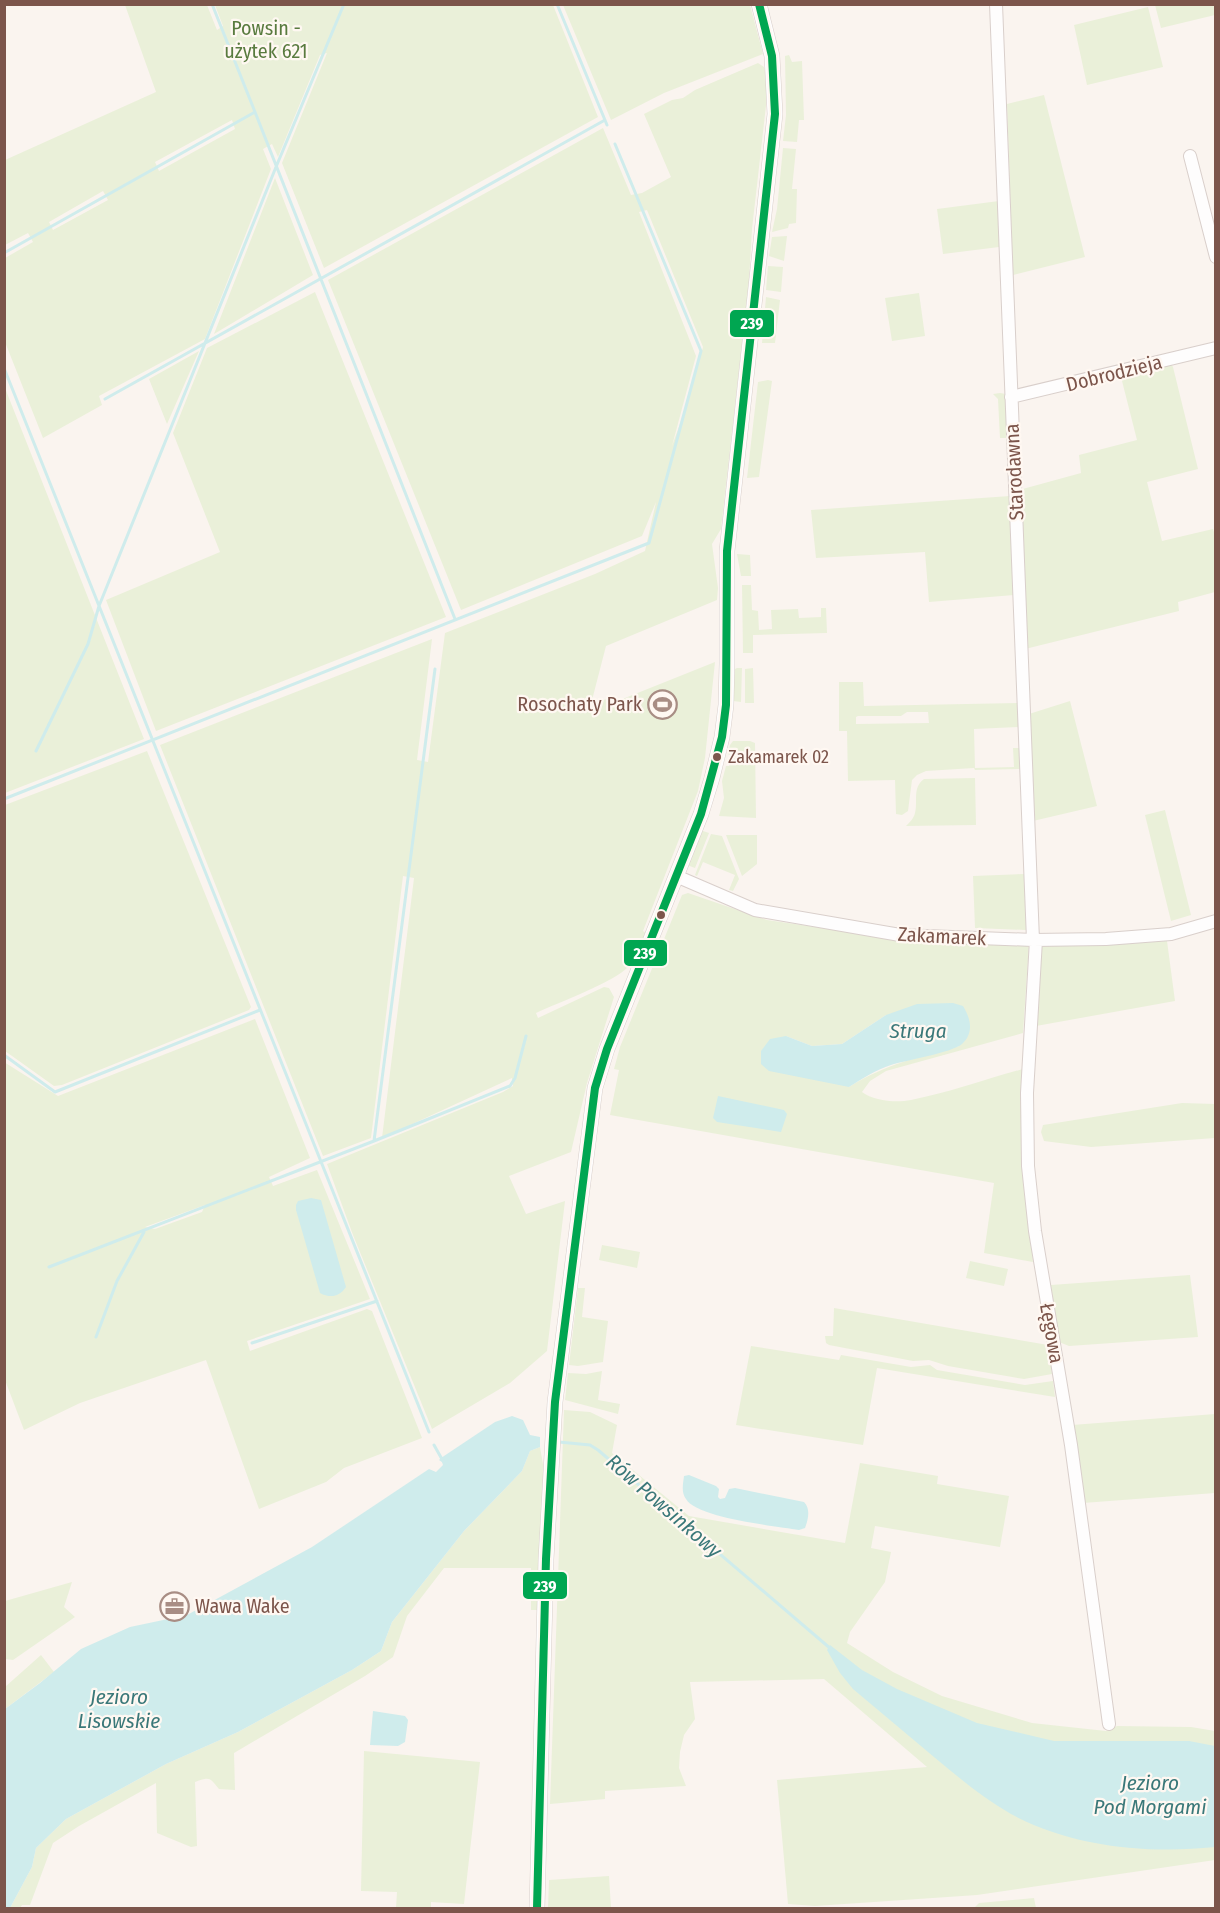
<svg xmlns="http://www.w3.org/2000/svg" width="1220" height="1913" font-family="'Fira Sans Condensed',sans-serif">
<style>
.green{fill:#eaf0d9;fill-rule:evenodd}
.water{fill:#cfecec}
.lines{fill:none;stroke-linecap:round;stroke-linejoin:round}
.stream{stroke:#cfecec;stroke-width:3}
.minor-casing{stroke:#d9cfcb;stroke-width:14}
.tertiary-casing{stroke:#d9cfcb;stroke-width:16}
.minor{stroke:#fefdfd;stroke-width:12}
.tertiary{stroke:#fefdfd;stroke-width:15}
.bus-1-casing{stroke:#fff8f2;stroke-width:12}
.bus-1{stroke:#00a651;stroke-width:8}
.bus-dot{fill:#7c554b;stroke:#fff8f2;stroke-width:2}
.labels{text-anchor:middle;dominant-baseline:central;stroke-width:4.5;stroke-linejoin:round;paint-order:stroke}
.bus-label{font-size:18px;fill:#7c554b;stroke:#fff8f2;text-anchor:start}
.park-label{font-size:20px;fill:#597b3f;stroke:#fff8f2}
.street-label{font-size:20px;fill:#7c554b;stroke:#fff8f2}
.poi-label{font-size:20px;fill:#7c554b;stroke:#fff8f2;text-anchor:end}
.water-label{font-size:21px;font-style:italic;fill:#3a7879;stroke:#fff8f2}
.line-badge{stroke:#fff8f2;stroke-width:2}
.badge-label{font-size:16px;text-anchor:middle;font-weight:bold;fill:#fff}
</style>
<rect width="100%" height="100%" fill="#faf4ef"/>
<path class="green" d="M 125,5 L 207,5 L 217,30 L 223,26 L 215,5 L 553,5 L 598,117 L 324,268 L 282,163 L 327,53 L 320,55 L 278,157 L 272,144 L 263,149 L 271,169 L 205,339 L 99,396 L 102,405 L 43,438 L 5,342 L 5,258 L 33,242 L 28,233 L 5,245 L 5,160 L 156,92 ZM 232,120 L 235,129 L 159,171 L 155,162 ZM 103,191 L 108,200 L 53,230 L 49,222 Z
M 563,5 L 750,5 L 763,54 L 664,93 L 611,120 Z
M 1155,5 L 1215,5 L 1215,15 L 1161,28 Z
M 1148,7 L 1163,67 L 1087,85 L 1074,25 Z
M 789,55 L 792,62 L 802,61 L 804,120 L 799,120 L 797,142 L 783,141 L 786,115 L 785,56 Z
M 758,63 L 764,67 L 768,88 L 752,229 L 749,281 L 721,529 L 712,544 L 718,588 L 717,600 L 606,646 L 591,704 L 613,697 L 615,702 L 715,662 L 705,758 L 698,791 L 643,931 L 646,933 C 641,944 638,957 629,966 C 615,982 557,1003 536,1013 L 538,1018 L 604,987 L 609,988 L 614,997 L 587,1083 L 571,1152 L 509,1176 L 526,1214 L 565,1201 L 547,1351 L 510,1383 L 432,1429 L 353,1235 L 327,1164 L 503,1092 L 513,1086 L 512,1078 L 382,1138 L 414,878 L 403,876 L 371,1138 L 323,1156 L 160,745 L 432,639 L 417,760 L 428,762 L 445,633 L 595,574 L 645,551 L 656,502 L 642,536 L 461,610 L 328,280 L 603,128 L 631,195 L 642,193 L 671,177 L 644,114 L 672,100 L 683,98 L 695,90 ZM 647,210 L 703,347 L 685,410 L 672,446 L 696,356 L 639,212 Z
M 1044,95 L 1085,257 L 1013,275 L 1007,104 Z
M 783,148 L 796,149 L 792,189 L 797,189 L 796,223 L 789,224 L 788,228 L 772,232 L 777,209 Z
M 275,178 L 313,275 L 214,334 Z
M 999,201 L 999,247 L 943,254 L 937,209 Z
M 787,236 L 784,261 L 769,256 L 772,237 Z
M 768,266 L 783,267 L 781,292 L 766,290 Z
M 315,292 L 446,617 L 156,731 L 106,600 L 220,552 L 173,433 L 207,348 Z
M 919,293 L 925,336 L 892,341 L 885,298 Z
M 766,297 L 780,300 L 775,343 L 762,343 Z
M 199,351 L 167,424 L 149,379 Z
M 1170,363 L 1173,367 L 1198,469 L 1147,482 L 1162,541 L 1213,529 L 1216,538 L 1215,592 L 1178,602 L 1179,611 L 1025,649 L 1019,490 L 1081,473 L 1079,455 L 1137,440 L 1121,377 Z
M 768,380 L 772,381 L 759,477 L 747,478 L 758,382 Z
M 5,388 L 144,739 L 5,793 L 4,793 Z
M 1000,393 L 1006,394 L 1007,438 L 1000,438 L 998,399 L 993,394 Z
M 1010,496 L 1014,595 L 929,602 L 925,552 L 816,558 L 811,510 Z
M 737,554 L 750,555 L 751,576 L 741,576 Z
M 742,585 L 751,585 L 752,610 L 758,611 L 759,630 L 772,629 L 771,610 L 798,609 L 799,618 L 821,617 L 821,608 L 826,608 L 827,633 L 753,635 L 753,653 L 743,653 Z
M 737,668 L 742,668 L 741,702 L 733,701 L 733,670 Z
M 753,668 L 754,703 L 745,703 L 745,669 Z
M 839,682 L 863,682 L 864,706 L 1019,703 L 1020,727 L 974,729 L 975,768 L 1014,767 L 1013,748 L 1021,748 L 1021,769 L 975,770 L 974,768 L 926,771 L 917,775 L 912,780 L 908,811 L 902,815 L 896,814 L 895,780 L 848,781 L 847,731 L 839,731 ZM 907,712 L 928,712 L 929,723 L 856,724 L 856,717 L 858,716 L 901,716 Z
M 1070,701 L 1097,806 L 1033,821 L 1029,714 Z
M 733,741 L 750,741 L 755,743 L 756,818 L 719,816 L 724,798 L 722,781 L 726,766 L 729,766 L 731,756 L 728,754 L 730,745 Z
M 147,751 L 251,1007 L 249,1010 L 62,1085 L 54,1086 L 5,1051 L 5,805 Z
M 975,778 L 976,825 L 906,826 C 910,822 914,818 915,813 C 918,800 912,788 924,779 Z
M 1165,810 L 1191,915 L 1171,921 L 1145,815 Z
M 703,831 L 709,833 L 695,868 L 687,865 L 700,833 Z
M 711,834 L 722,836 L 739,879 L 733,891 L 729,890 L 735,875 L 703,862 L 697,876 L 695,875 Z
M 726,835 L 757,835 L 757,864 L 742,876 Z
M 1025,874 L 1026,930 L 975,928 L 973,876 Z
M 688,893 L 767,920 L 912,941 L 1029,944 L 1023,1033 L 886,1071 L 870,1081 L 862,1092 C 874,1101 896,1103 911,1100 C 948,1093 986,1079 1023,1069 L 1022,1150 L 1033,1262 L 984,1253 L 994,1183 L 610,1115 L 619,1070 L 614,1069 L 620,1047 L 682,895 ZM 886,1015 L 959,1046 C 919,1057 886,1064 849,1087 L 786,1036 L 812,1046 L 842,1044 Z
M 1167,941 L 1175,1001 L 1036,1026 L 1040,946 L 1111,945 Z
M 255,1019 L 310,1158 L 269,1177 L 273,1186 L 317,1170 L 370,1299 L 247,1341 L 250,1351 L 367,1309 L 372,1311 L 422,1438 L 344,1468 L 326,1482 L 259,1509 L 206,1360 L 80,1403 L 24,1430 L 5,1380 L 4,1062 L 58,1096 ZM 205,1205 L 202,1212 L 155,1229 L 145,1227 Z
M 1182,1103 L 1215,1104 L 1215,1138 L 1091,1147 L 1044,1141 L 1041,1132 L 1043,1125 Z
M 602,1245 L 640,1252 L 637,1268 L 599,1260 Z
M 970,1261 L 1008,1269 L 1004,1286 L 966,1278 Z
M 1190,1275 L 1198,1337 L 1069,1346 L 1059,1342 L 1051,1285 Z
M 578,1288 L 585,1288 L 582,1317 L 608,1321 L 603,1362 L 578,1366 L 569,1365 Z
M 834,1308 L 1048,1345 L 1052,1374 L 1024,1379 L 948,1366 L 929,1360 L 913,1361 L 829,1345 L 826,1343 L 825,1336 L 833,1336 Z
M 751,1346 L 839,1360 L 841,1355 L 911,1367 L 930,1365 L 937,1370 L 1025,1385 L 1053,1381 L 1055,1397 L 877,1368 L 863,1445 L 736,1425 Z
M 602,1371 L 598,1400 L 620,1404 L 618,1414 L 565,1400 L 568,1373 L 586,1374 Z
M 564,1410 L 590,1412 L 617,1425 L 612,1453 L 689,1516 L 845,1543 L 860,1463 L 938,1476 L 937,1484 L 1009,1496 L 1000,1547 L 875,1526 L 871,1548 L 891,1552 L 885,1582 L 850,1632 L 847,1643 L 893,1672 L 942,1696 L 1032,1723 L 1106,1731 L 1117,1726 L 1191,1727 L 1215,1731 L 1215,1860 L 977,1895 L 815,1906 L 788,1904 L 777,1780 L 927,1767 L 824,1679 L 690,1682 L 695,1719 L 684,1735 L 680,1752 L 679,1768 L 686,1786 L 605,1791 L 605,1799 L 550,1804 Z
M 1215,1414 L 1215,1493 L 1083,1503 L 1072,1425 Z
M 540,1447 L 544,1470 L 539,1610 L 531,1610 L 531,1568 L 444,1568 L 407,1616 L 393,1657 L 365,1676 L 234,1753 L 235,1790 L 219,1789 C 209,1777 210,1777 195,1782 L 197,1846 L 191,1847 L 157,1833 L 156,1783 L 79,1826 L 53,1843 L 30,1905 L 22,1905 L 20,1908 L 10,1908 L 32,1867 L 36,1848 L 66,1819 L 166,1764 L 238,1732 L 352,1670 L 381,1651 L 392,1622 L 464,1531 L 522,1471 L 530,1451 Z
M 72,1582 L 64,1607 L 75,1617 L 13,1660 L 5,1659 L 5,1601 Z
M 41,1655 L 54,1672 L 5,1709 L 5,1687 Z
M 364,1751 L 480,1762 L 464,1904 L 431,1902 L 431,1908 L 396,1908 L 397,1892 L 361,1891 Z
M 609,1876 L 611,1908 L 548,1908 L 549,1880 Z
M 1034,1898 L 1036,1908 L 974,1908 L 979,1903 Z"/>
<path class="water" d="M 953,1003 L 963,1006 C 971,1019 974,1033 962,1044 C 951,1053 906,1060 891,1065 C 876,1070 863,1078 849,1087 L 769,1071 L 761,1064 L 761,1051 L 770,1039 L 786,1036 L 812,1046 L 842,1044 L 886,1015 L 917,1004 Z
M 718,1096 L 784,1110 L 787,1114 L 781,1132 L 717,1122 L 713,1118 Z
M 311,1198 L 321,1200 L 346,1287 C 340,1296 331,1299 320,1293 L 296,1210 L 296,1205 L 298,1201 Z
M 512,1416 L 523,1420 L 530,1435 L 540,1437 L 540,1447 L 530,1451 L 522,1471 L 464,1531 L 392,1622 L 381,1651 L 352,1670 L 238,1732 L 166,1764 L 66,1819 L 36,1848 L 32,1867 L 10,1908 L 5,1908 L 5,1709 L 40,1683 L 81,1649 L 130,1627 L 187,1615 L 312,1547 L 429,1469 L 436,1472 L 443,1465 L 442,1462 L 439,1460 L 441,1458 L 495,1422 Z
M 689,1475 L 716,1486 L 719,1489 L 718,1497 L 720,1499 L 725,1498 L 729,1489 L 735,1488 L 804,1502 C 811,1509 808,1520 805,1528 L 799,1530 C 775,1526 697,1518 686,1499 C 681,1492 683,1484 684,1476 Z
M 830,1645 L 862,1670 L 897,1689 L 977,1723 L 1054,1741 L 1189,1741 L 1215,1746 L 1215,1847 C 1148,1854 1072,1847 1011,1814 C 983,1798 958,1777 934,1757 C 907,1734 880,1712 853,1689 L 840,1673 L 827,1650 Z
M 373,1711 L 405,1716 L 408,1720 L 405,1742 L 398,1746 L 370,1745 Z"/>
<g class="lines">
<path class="stream" d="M 212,4 L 255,112
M 557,4 L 607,125
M 4,253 L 255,112 L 455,619
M 4,368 L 429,1432
M 105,399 L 605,120
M 36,751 L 88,644 L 99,606 L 276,167 L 344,4
M 4,799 L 649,543 L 701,351 L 615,144
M 4,1055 L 55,1092 L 260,1010
M 374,1141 L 510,1086 L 515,1078 L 526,1036
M 49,1267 L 374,1141 L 435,669
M 96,1337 L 117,1281 L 144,1232
M 252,1343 L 377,1301
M 559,1442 L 590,1445 L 598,1450 L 831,1649
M 434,1445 L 443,1461"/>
<defs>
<path id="minor" d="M 996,4 L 1033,940
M 1190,156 L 1216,257
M 1011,397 L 1216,348
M 676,876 L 755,910 L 900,935 L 1033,940 L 1106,939 L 1171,934 L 1216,921
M 1036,940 L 1027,1093 L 1028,1166 L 1035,1231 L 1071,1445 L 1109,1724"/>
<path id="tertiary" d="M 537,1908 L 546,1559 L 555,1402 L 595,1088 L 607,1049 L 701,814 L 712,778 L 722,737 L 726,705 L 727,664 L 727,551 L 775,114 L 772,56 L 759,4"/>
</defs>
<use href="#minor" class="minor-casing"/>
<use href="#tertiary" class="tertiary-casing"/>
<use href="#minor" class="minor"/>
<use href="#tertiary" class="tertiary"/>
<defs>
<path id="bus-1" d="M 537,1908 L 546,1559 L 555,1402 L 595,1088 L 607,1049 L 701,814 L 722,737 L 726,705 L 727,551 L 775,114 L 772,56 L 759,4"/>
</defs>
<use href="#bus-1" class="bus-1-casing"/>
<use href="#bus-1" class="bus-1"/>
</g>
<defs>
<symbol id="stadium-ring" viewBox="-11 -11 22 22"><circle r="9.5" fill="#fff8f2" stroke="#a88d84" stroke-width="1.5"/><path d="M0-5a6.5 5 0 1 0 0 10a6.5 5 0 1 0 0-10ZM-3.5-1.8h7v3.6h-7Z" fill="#a88d84"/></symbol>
<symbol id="office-ring" viewBox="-11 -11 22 22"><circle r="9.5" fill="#fff8f2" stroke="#a88d84" stroke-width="1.5"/><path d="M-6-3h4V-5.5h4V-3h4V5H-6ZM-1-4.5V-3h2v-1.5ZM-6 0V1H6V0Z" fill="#a88d84"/></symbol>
</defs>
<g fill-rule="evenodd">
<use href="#stadium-ring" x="646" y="688" width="33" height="33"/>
<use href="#office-ring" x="158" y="1590" width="33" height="33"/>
</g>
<g class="bus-dot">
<circle cx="717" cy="757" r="5"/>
<circle cx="661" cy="915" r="5"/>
</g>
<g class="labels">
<g class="bus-label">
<text x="728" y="757">Zakamarek 02</text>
</g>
<g class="park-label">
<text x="266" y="28">Powsin -<tspan x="266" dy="23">użytek 621</tspan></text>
</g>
<g class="street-label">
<text transform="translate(1114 373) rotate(-14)">Dobrodzieja</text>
<text transform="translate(1014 472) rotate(-93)">Starodawna</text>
<text transform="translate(942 936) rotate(3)">Zakamarek</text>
<text transform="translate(1052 1333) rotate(80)">Łęgowa</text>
</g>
<g class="poi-label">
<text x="642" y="704">Rosochaty Park</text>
<text x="195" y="1606" text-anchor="start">Wawa Wake</text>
</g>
<g class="water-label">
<text x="918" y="1031">Struga</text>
<text transform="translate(664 1506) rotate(41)">Rów Powsinkowy</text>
<text x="119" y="1697">Jezioro<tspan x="119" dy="24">Lisowskie</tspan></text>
<text x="1150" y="1783">Jezioro<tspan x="1150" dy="24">Pod Morgami</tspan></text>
</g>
</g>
<g class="line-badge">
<rect x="729" y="309" width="46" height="29" rx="6" fill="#00a651"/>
<rect x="623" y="939" width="45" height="28" rx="6" fill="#00a651"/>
<rect x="522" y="1571" width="46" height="29" rx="6" fill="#00a651"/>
</g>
<g class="badge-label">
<text x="752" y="329">239</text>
<text x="645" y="959">239</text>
<text x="545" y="1592">239</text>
</g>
<rect width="1220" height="1913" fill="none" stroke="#7c554b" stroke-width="12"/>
</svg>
